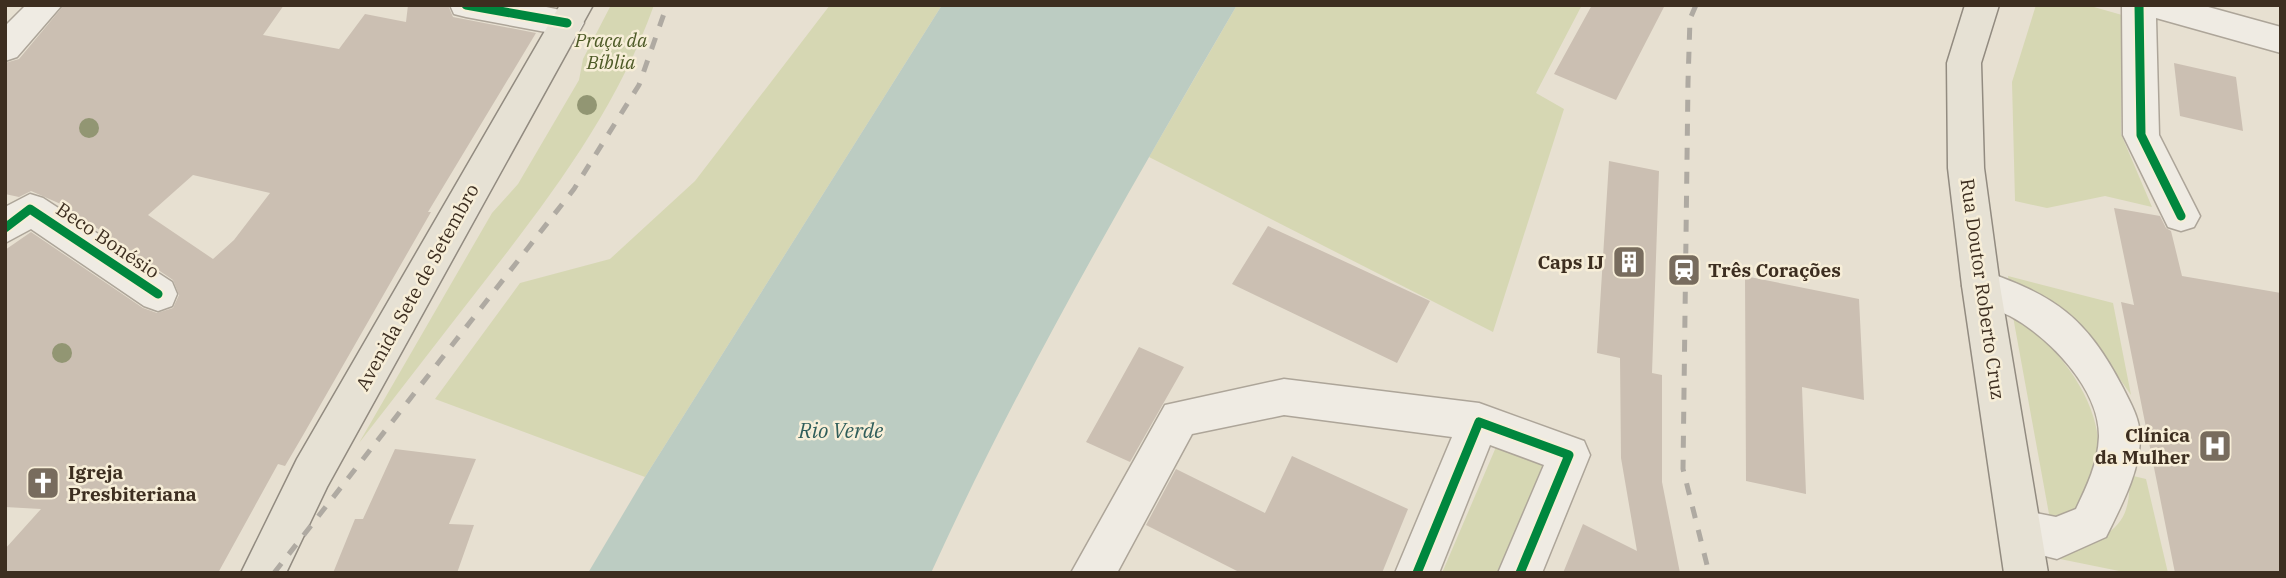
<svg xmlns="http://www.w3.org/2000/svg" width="2286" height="578" font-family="'IBM Plex Serif',serif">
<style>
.green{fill:#d6d7b3}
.water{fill:#bcccc2}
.building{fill:#cbbfb2;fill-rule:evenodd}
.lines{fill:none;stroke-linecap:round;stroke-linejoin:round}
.minor-casing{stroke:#ada599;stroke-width:3}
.major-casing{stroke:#928b80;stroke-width:3}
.minor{fill:#efebe3;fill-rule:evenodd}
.major{fill:#e6e1d4;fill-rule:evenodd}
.rail{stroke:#afaaa2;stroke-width:5;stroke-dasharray:12 12;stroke-linecap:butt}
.cycleway-casing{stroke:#f7eed8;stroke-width:13}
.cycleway{stroke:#00873e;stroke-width:9}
.tree{fill:#929673}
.labels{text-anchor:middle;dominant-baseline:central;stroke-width:5;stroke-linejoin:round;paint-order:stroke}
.park-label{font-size:19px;font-style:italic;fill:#4d5a26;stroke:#f7eed8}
.street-label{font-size:19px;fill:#3d2e20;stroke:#f7eed8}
.poi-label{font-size:19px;font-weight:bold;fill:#3d2e20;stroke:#f7eed8;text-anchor:end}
.water-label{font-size:21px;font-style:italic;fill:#2f5d5a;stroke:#f7eed8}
</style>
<rect width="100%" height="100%" fill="#e7e0d1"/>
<path class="green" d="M 611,5 L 654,5 C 617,109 551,196 484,282 C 442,336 401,389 359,443 L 492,213 L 518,184 L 579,80 L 583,59 Z
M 830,5 L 942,5 L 645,477 L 435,399 L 520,283 L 610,259 L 695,181 Z
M 1237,5 L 1582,5 L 1536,93 L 1564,109 L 1493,332 L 1149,157 Z
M 2036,5 L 2087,5 L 2122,15 L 2121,134 L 2152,207 L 2105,196 L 2047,208 L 2015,201 L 2012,82 Z
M 2008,276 L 2113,303 L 2131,395 L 2098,348 L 2010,288 Z
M 2012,311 C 2060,350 2107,404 2098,470 C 2095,485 2088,502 2075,512 C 2069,517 2059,521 2051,525 Z
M 1499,440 L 1545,461 L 1499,573 L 1442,573 Z
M 2129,475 L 2146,479 L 2168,573 L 2129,573 L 2060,559 L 2059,549 C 2107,539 2133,529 2129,475 Z"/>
<path class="water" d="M 942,5 L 1237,5 C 1129,191 1020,377 931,573 L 588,573 L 645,477 Z"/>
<path class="building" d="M 64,5 L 284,5 L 263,35 L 339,49 L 365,14 L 406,22 L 408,5 L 448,5 L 453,17 L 536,33 L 428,212 L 431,212 L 302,437 L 285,466 L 278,464 L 218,573 L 5,573 L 5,549 L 41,509 L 5,507 L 5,250 L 31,232 L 143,308 L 157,313 L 173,308 L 179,295 L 173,280 L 63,205 L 31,191 L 19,197 L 5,194 L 5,63 L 19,59 ZM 193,175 L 270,193 L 234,240 L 213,259 L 148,215 Z
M 1592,5 L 1665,5 L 1616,100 L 1554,74 Z
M 2174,63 L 2236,77 L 2243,131 L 2180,116 Z
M 1609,161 L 1659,171 L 1652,373 L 1662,375 L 1662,482 L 1680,573 L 1563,573 L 1583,524 L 1637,551 L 1621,458 L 1620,358 L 1597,353 Z
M 2114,208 L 2160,216 L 2166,228 L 2171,231 L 2182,276 L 2281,293 L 2281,573 L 2175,573 L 2121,302 L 2134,305 Z
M 1268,226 L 1430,301 L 1397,363 L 1232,284 Z
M 1745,276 L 1859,299 L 1864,400 L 1802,387 L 1806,494 L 1746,481 Z
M 1139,347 L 1184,367 L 1130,462 L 1086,442 Z
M 395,449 L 476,459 L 449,524 L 474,525 L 457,573 L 333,573 L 355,519 L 363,519 Z
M 1292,456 L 1408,509 L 1382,573 L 1241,573 L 1146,525 L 1176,469 L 1265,513 Z"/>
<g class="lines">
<defs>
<path id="minor" d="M 26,5 L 62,5 L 17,57 L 5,61 L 5,26 Z
M 450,5 L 537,5 L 579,14 L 584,23 L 579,32 L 567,36 L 466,17 L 454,14 Z
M 2122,5 L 2201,5 L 2281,27 L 2281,53 L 2156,18 L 2159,135 L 2200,216 L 2194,227 L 2181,231 L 2168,227 L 2123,135 Z
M 30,194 L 43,198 L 172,282 L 177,294 L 172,306 L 158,311 L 144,306 L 31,229 L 5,243 L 5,207 Z
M 1981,270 C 2056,296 2086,317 2123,388 C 2131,404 2140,419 2140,437 C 2140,472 2121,506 2106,537 L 2057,559 L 2005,546 L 1999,531 L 2005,516 L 2020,510 L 2056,517 L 2076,509 C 2087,486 2098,463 2099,437 C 2100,389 2049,337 2010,316 C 1992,307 1971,304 1962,286 L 1967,274 Z
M 1284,379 L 1479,403 L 1584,441 L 1590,455 L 1542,573 L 1498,573 L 1544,465 L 1490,445 L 1439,573 L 1395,573 L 1452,437 L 1284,415 L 1192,434 L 1117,573 L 1071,573 L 1165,405 Z"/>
<path id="major" d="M 560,5 L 593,5 L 327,487 L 286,573 L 241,573 L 297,459 Z
M 1965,5 L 1999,5 L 1981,63 L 1984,168 L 2000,286 L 2048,573 L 2004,573 L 1962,286 L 1948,168 L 1947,63 Z"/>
</defs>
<use href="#minor" class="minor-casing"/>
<use href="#major" class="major-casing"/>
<use href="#minor" class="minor"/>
<use href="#major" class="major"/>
<path class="rail" d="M 1696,5 L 1690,19 L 1688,82 L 1683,469 L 1709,573
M 274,573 L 574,189 L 639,85 L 667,5"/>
<defs>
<path id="cycleway" d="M 466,5 L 567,23
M 2139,5 L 2141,135 L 2181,216
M 5,228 L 30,209 L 158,294
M 1417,573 L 1479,422 L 1569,455 L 1520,573"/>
</defs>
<use href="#cycleway" class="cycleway-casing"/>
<use href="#cycleway" class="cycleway"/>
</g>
<g class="tree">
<circle cx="587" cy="105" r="10"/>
<circle cx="89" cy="128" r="10"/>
<circle cx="62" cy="353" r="10"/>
</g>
<defs>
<symbol id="building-square" viewBox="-11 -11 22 22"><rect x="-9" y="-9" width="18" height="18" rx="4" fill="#786c5e" stroke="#f7eed8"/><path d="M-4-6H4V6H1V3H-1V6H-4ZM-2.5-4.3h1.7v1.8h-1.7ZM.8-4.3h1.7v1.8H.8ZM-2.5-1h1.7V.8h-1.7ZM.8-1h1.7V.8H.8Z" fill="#fff"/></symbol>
<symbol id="station-square" viewBox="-11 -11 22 22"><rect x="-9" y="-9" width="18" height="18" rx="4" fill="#786c5e" stroke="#f7eed8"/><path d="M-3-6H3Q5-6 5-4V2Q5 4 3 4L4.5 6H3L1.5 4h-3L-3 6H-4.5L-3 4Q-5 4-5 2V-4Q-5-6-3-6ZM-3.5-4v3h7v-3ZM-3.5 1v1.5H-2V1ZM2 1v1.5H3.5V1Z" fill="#fff"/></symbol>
<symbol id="hospital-square" viewBox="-11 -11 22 22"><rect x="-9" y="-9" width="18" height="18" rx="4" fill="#786c5e" stroke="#f7eed8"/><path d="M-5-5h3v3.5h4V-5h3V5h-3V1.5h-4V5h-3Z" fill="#fff"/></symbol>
<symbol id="church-square" viewBox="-11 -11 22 22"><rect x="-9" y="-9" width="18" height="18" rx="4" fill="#786c5e" stroke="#f7eed8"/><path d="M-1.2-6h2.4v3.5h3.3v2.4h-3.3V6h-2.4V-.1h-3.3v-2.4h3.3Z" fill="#fff"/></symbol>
</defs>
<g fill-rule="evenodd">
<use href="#building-square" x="1610" y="243" width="38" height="38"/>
<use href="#station-square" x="1665" y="251" width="38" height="38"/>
<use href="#hospital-square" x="2196" y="427" width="38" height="38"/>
<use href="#church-square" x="24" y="464" width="38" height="38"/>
</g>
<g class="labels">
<g class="park-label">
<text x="611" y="40">Praça da<tspan x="611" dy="22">Bíblia</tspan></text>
</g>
<g class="street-label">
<text transform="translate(108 240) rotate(34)">Beco Bonésio</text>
<text transform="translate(417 287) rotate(-61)">Avenida Sete de Setembro</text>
<text transform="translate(1983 289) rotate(82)">Rua Doutor Roberto Cruz</text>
</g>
<g class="poi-label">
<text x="1604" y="262">Caps IJ</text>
<text x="1708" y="270" text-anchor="start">Três Corações</text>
<text x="2190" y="435">Clínica<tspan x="2190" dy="22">da Mulher</tspan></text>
<text x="68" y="472" text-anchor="start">Igreja<tspan x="68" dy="22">Presbiteriana</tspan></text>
</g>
<g class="water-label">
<text x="841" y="430">Rio Verde</text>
</g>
</g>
<rect width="2286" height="578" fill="none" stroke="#3d2e20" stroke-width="14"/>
</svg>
